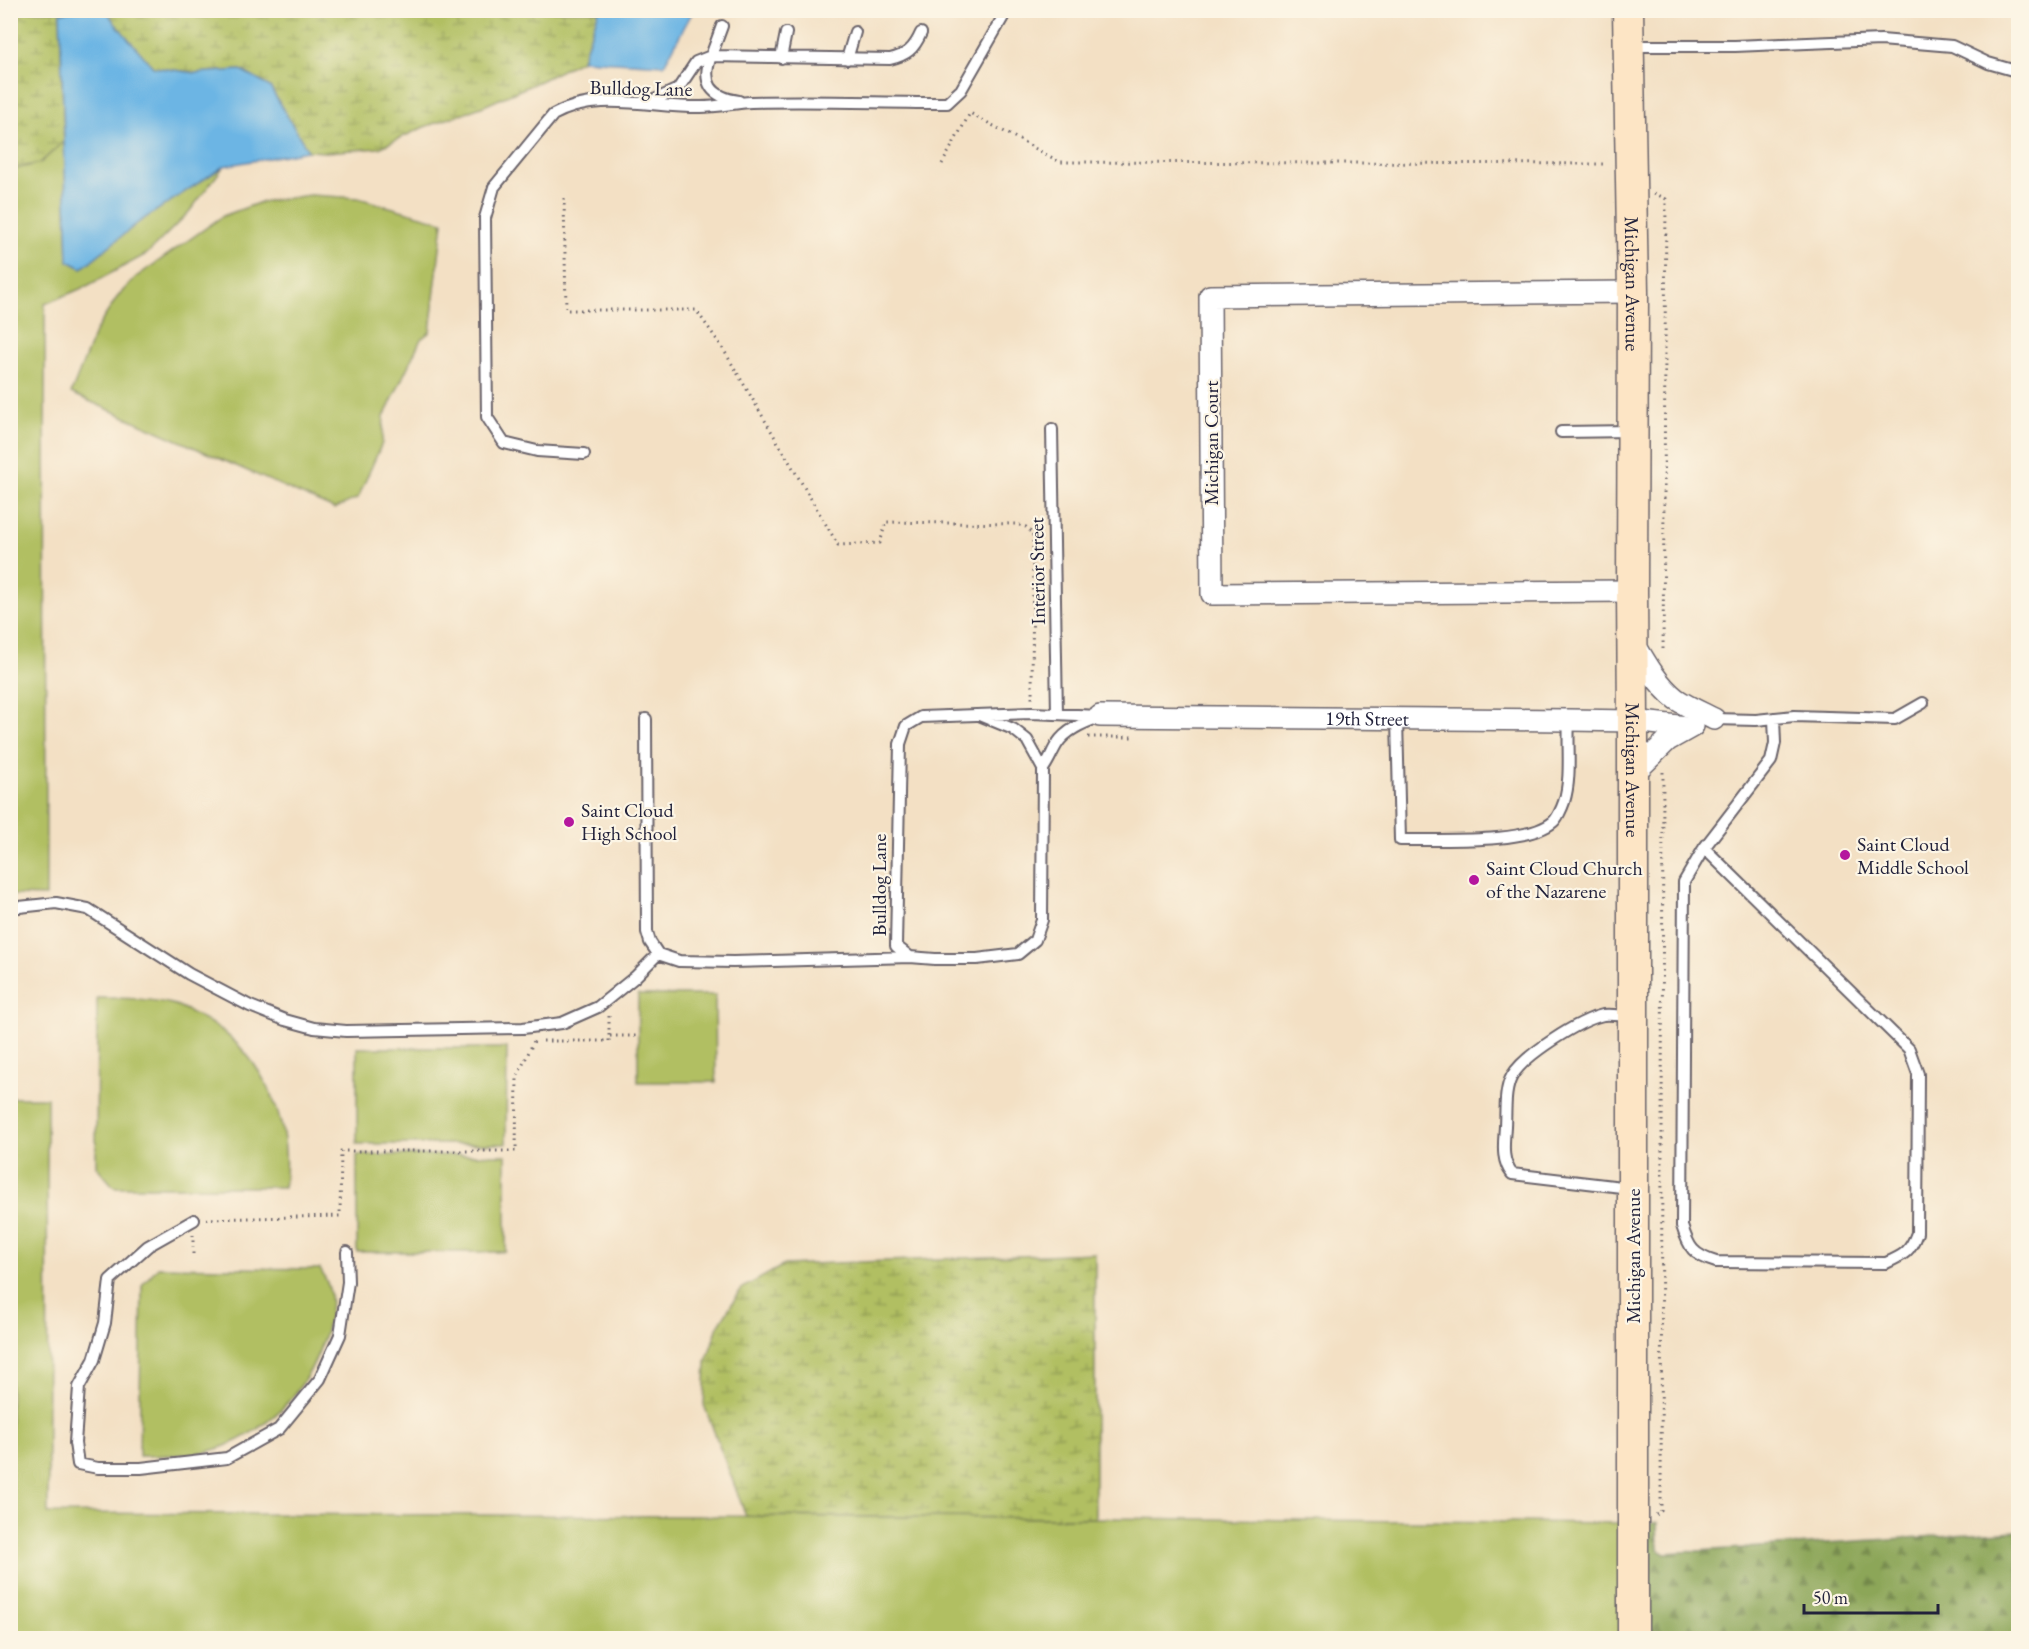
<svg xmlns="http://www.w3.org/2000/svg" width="2029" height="1649" font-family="'EB Garamond',serif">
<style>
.green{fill:#b1bf62;stroke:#6a704e;stroke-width:1.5}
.forest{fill:url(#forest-firs);stroke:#57644a;stroke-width:1.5}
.wetland{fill:url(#wetland-marsh);stroke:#6a704e;stroke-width:1.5}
.water{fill:#6cb5e4;stroke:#476c90;stroke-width:1.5}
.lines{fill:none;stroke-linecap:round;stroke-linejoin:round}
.lane-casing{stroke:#6b646b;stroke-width:14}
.street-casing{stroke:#6b646b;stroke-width:24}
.secondary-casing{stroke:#6b646b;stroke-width:33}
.path{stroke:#6b646b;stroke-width:3;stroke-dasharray:1.5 4.5;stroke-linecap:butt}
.lane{stroke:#fff;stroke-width:10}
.street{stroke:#fff;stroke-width:21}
.secondary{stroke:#fde5c5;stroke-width:30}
.poi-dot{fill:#b5179e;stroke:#fcf5e5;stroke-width:2}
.labels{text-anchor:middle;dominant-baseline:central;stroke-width:4.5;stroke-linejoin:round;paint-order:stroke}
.street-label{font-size:20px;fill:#22223b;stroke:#fcf5e5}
.poi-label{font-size:20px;fill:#22223b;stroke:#fcf5e5;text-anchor:start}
</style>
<defs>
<pattern id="forest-firs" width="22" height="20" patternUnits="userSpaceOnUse" patternTransform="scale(1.5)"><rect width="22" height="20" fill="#8ca658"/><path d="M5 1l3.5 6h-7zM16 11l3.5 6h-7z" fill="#72874a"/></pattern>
<pattern id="wetland-marsh" width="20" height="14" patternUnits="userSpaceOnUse" patternTransform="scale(1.5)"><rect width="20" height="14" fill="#b1bf62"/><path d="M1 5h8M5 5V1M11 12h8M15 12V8" fill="none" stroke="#909b52"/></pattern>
</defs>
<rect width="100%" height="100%" fill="#fcf5e5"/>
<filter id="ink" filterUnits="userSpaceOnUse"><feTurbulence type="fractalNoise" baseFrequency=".0167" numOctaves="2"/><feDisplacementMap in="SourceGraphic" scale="12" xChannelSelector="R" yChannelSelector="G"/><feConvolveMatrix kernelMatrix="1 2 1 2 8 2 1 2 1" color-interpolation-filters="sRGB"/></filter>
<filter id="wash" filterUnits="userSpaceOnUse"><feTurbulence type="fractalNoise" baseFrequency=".008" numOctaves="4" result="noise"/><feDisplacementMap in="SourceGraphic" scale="24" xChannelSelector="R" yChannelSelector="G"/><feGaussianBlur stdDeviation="1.35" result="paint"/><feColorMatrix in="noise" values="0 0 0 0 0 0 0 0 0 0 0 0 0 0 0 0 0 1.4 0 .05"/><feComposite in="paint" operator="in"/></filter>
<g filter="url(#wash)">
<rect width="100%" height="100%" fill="#f3e0c4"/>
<path class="green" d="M 64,141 L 68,261 L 82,268 L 139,222 L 224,166 L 189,212 L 147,254 L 87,286 L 45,304 L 46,896 L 11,895 L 10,170 L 40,163 Z
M 310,195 L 358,198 L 443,222 L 430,332 L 421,339 L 384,417 L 382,443 L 358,498 L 334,509 L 71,393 L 96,330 L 118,296 L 136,277 L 223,216 L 261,202 Z
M 638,995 L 715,995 L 716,1082 L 638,1082 Z
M 97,998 C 123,998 150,998 175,1005 C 182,1007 189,1012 196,1015 C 260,1046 293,1117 284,1187 L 114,1187 L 96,1166 Z
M 357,1048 L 507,1048 L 506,1144 L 357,1144 Z
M 10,1098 L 47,1098 L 48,1513 L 1095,1518 L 1624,1523 L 1624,1638 L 11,1638 Z
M 357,1155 L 506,1155 L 506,1252 L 357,1252 Z
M 158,1267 L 320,1269 C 323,1275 328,1282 329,1289 C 333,1303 329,1321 325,1334 C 309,1387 276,1425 225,1446 C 198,1457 167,1455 139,1456 L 142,1285 Z"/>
<path class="forest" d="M 1647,1523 L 1657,1523 L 1658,1548 L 1661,1552 L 1666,1553 L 2018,1531 L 2018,1638 L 1646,1638 Z"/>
<path class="wetland" d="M 10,11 L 76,11 L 60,13 L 64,141 L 40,163 L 11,170 Z
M 107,11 L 599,11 L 582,60 L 540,81 L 484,106 L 424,127 L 379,148 L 326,152 L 308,151 L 270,87 L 241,70 L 195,73 L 153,67 L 113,22 Z
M 1095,1253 L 1095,1518 L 746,1516 L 704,1405 L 706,1362 L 718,1326 L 741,1289 L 784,1265 Z"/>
<path class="water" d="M 76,11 L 107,11 L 114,22 L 153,67 L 195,73 L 241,70 L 270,87 L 308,151 L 224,166 L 139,222 L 82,268 L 68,261 L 60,13 Z
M 599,11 L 599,10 L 693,11 L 664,65 L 582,60 Z"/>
</g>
<g filter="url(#ink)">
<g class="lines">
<defs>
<path id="lane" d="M 722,26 L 711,56 L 890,59 C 907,55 914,49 921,33
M 1632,46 L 1735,46 L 1881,40 L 1952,46 L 1988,63 L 2016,71 L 2018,69
M 711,56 C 701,83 711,97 739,101
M 781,58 L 786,33
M 847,59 L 855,32
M 644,101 L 654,100 L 678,89 L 696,62 L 711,56
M 1052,429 L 1057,713
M 1561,432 L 1632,431
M 584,454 L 537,451 L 504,443 L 487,417 L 485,218 L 494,187 L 553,115 C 596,90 654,108 701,107 C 718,107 734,103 751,102 C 816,100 882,103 947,103 L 961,90 L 1007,10
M 979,715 L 1013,729 L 1027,740 L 1043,769 L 1042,920 L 1035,940 L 1018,954 L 977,959 L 935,959 L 910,957 L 896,946 L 900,744 L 906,726 L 921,717 L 1032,713 L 1100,716
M 646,719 L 647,932 L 650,942 L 658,954 L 679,961 L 733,962 L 910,957
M 1397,719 L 1400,840 C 1436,839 1526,845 1553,822 C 1557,819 1562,808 1564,802 C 1572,777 1567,746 1569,720
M 1714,719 L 1756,720 L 1794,716 L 1895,719 L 1923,703
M 1043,769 C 1049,761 1052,752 1057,744 C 1066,730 1083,723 1097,718
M 1704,848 L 1909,1049 L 1918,1074 L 1917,1233 C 1910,1252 1904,1255 1886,1263 L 1716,1262 C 1693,1255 1689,1248 1682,1226 L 1684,882 L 1704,848 L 1771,761 L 1775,743 L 1774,718
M 10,908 L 56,903 L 88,909 L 189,974 L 250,1006 L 285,1020 L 314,1028 L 346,1031 L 523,1028 L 562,1023 L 598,1007 L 635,977 L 658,954
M 1630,1188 L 1512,1174 C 1501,1160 1504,1144 1505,1126 C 1506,1111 1504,1090 1512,1076 C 1524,1055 1580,1020 1603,1015 C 1612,1014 1622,1016 1631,1016
M 194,1220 L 148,1246 L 110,1280 L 105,1323 L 94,1360 L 79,1387 L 75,1443 L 78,1464 L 98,1468 L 141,1468 L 227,1458 L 279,1429 L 320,1379 L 340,1335 L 348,1282 L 347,1252"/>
<g id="street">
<path d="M 1632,591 L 1212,594 L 1210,296 L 1633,292"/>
<path d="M 1634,643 C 1645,662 1658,685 1676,699 C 1688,707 1702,713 1714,719"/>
<path id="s1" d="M 1100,716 L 1569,720 L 1633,721 L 1687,727"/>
<path d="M 1633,774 L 1668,740 L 1693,726"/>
</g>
<g id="secondary">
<path id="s2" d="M 1628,10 L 1633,292 L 1632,591 L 1633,721 L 1633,1638"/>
</g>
</defs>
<use href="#lane" class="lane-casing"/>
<use href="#street" class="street-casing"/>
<use href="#secondary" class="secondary-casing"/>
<path class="path" d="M 942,164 L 970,113 L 1060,162 L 1607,164
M 1654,193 L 1666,199 L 1663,653
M 564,198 L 566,310 L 696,310 L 722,347 L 838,545 L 880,543 L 886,522 L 1016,524 L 1026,527 L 1033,534 L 1032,701
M 1088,737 L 1135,737
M 609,1016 L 609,1036
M 543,1041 L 609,1041 L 609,1036 L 638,1036
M 206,1219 L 340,1216 L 341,1151 L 516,1151 L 517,1077 L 534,1041 L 536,1041
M 193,1254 L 193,1235
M 1656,1515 L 1661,1511 L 1663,771"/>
<use href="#lane" class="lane"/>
<use href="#street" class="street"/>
<use href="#secondary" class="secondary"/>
</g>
</g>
<g class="poi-dot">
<circle cx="569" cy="822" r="6"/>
<circle cx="1845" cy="855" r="6"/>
<circle cx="1474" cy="880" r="6"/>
</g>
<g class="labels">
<g class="street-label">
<text transform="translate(641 88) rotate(1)">Bulldog Lane</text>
<text stroke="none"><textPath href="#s2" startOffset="274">Michigan Avenue</textPath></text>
<text transform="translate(1211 443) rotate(-90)">Michigan Court</text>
<text transform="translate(1037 571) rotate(-91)">Interior Street</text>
<text stroke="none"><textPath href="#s1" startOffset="267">19th Street</textPath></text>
<text stroke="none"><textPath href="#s2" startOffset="760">Michigan Avenue</textPath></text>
<text transform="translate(879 885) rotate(-90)">Bulldog Lane</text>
<text transform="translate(1633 1256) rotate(-90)">Michigan Avenue</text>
</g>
<g class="poi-label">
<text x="581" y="810">Saint Cloud<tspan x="581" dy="23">High School</tspan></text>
<text x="1857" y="844">Saint Cloud<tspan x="1857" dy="23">Middle School</tspan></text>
<text x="1486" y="868">Saint Cloud Church<tspan x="1486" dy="23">of the Nazarene</tspan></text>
</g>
</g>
<rect width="2029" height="1649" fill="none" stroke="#fcf5e5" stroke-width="36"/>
<path d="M1804 1604v9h134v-9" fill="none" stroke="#22223b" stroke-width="3"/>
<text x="1813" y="1604" font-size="18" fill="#22223b" stroke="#fcf5e5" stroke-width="4.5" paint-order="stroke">50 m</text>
</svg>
